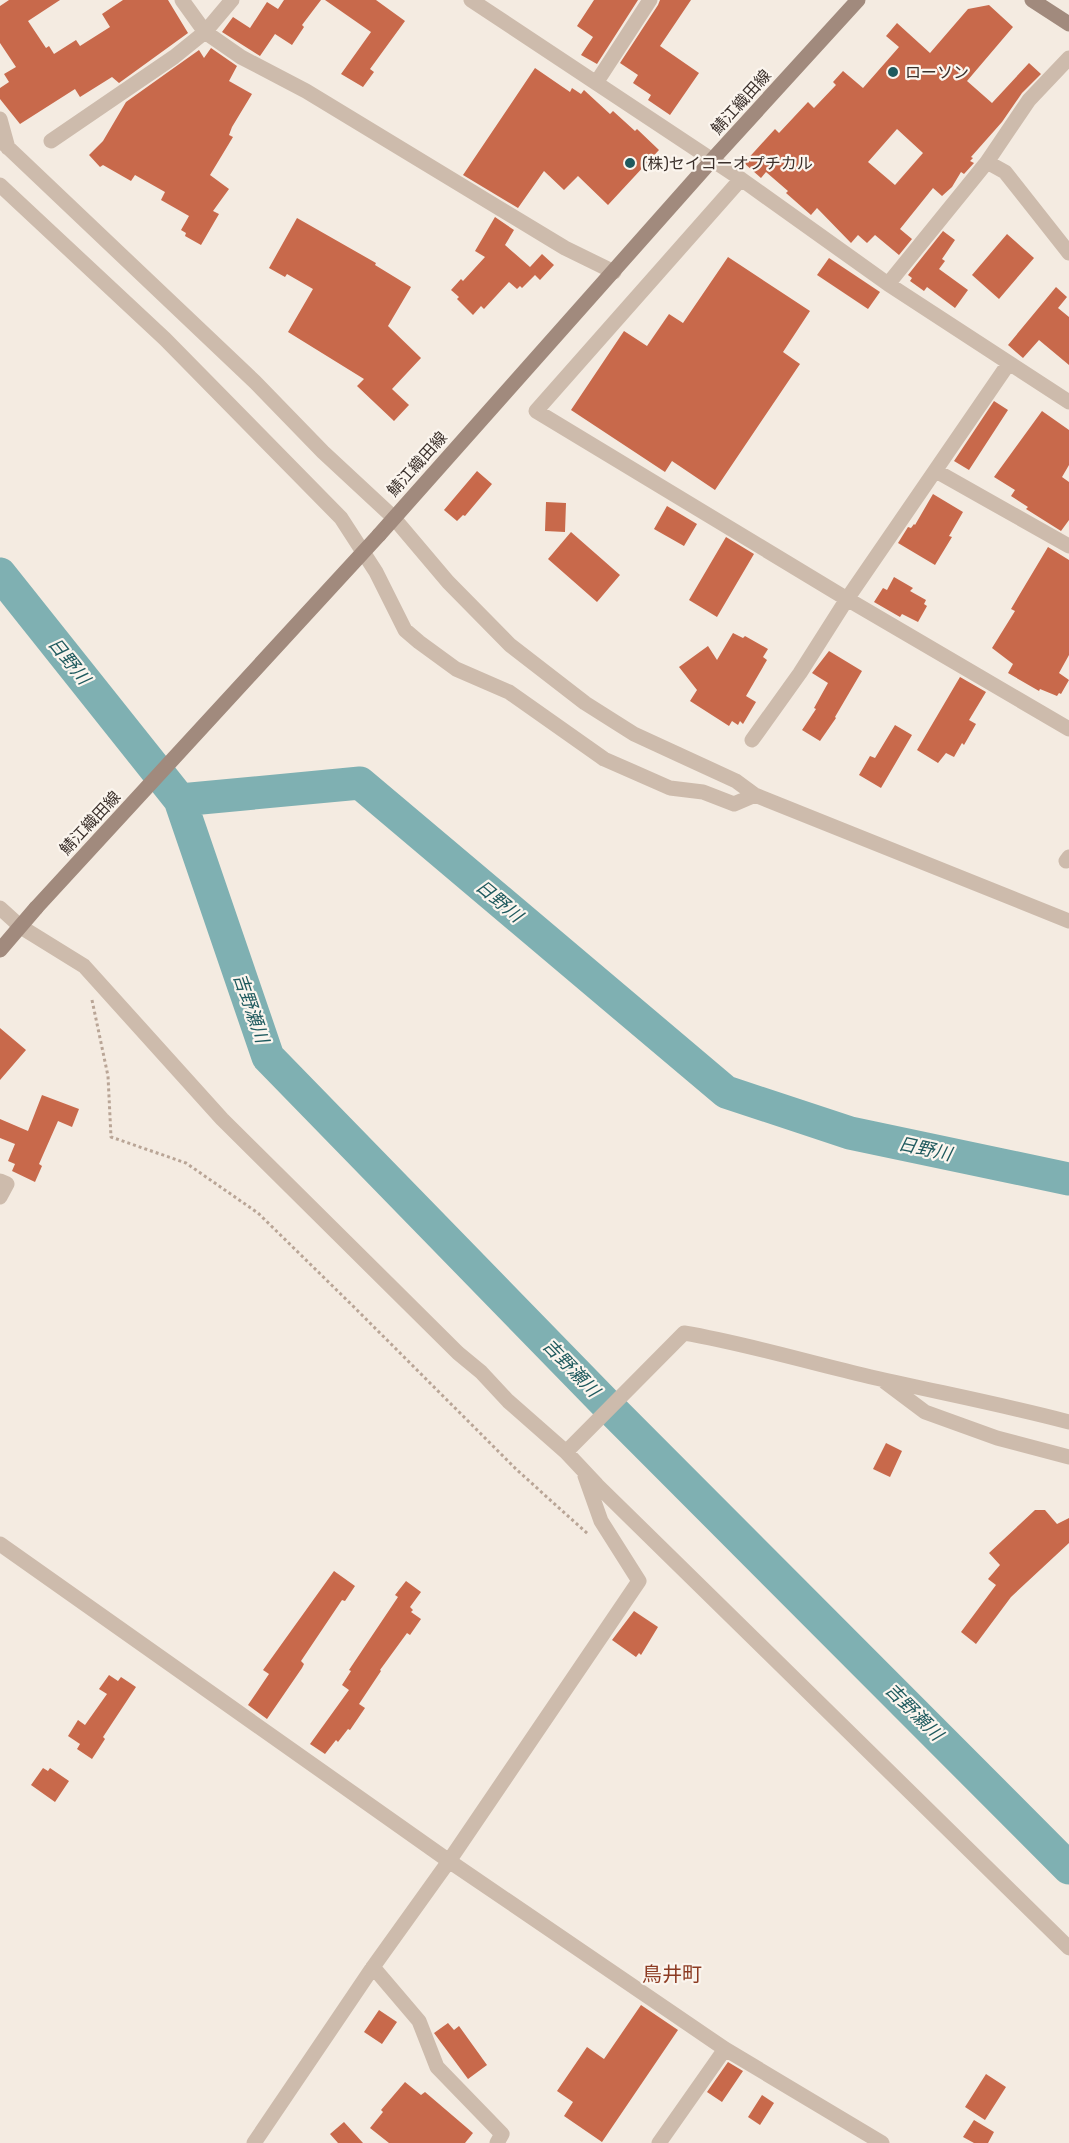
<svg xmlns="http://www.w3.org/2000/svg" width="1069" height="2143" font-family="Rubik,'Noto Sans JP',sans-serif">
<style>
.lines{fill:none;stroke-linecap:round;stroke-linejoin:round}
.river{stroke:#7fb0b2;stroke-width:33}
.building{fill:#c8694b;fill-rule:evenodd}
.path{stroke:#b9a596;stroke-width:3;stroke-dasharray:3 3;stroke-linecap:butt}
.minor{stroke:#cdbbac;stroke-width:15}
.secondary{stroke:#a18a7d;stroke-width:15}
.secondary-bridge{stroke:#a18a7d;stroke-width:15}
.poi-dot{fill:#1f5a5e;stroke:#fbf5ee;stroke-width:2}
.labels{text-anchor:middle;dominant-baseline:central;stroke-width:4.5;stroke-linejoin:round;paint-order:stroke}
.poi-label{font-size:16px;fill:#3b302b;stroke:#fbf5ee;text-anchor:start}
.street-label{font-size:16px;fill:#3b302b;stroke:#fbf5ee}
.water-label{font-size:18px;font-style:italic;fill:#1f5a5e;stroke:#fbf5ee}
.quarter-label{font-size:20px;fill:#8c3b22;stroke:#fbf5ee}
</style>
<rect width="100%" height="100%" fill="#f4ebe1"/>
<g class="lines">
<path class="river" d="M 0,574 L 180,800 L 268,1057 L 611,1409 L 1069,1868
M 180,800 L 360,783 L 726,1092 L 850,1133 L 1069,1179"/>
</g>
<path class="building" d="M 9,0 L 60,0 L 28,21 L 46,48 L 49,46 L 54,54 L 76,40 L 80,46 L 110,27 L 102,14 L 123,0 L 168,0 L 188,33 L 119,83 L 112,77 L 80,97 L 75,89 L 20,124 L 0,99 L 0,88 L 9,82 L 4,74 L 16,67 L 0,43 L 0,6 Z
M 284,0 L 321,0 L 302,25 L 304,27 L 292,45 L 275,34 L 260,56 L 222,32 L 233,17 L 250,28 L 267,2 L 278,9 Z
M 325,0 L 376,0 L 405,21 L 370,69 L 374,72 L 363,87 L 341,74 L 371,32 Z
M 594,0 L 638,0 L 597,64 L 581,55 L 593,37 L 577,26 Z
M 660,0 L 691,0 L 660,46 L 699,73 L 670,115 L 648,100 L 651,95 L 633,83 L 638,75 L 620,63 L 658,5 Z
M 989,5 L 1013,27 L 967,81 L 992,103 L 1029,63 L 1041,74 L 1022,93 L 1002,122 L 971,157 L 973,158 L 970,161 L 974,163 L 964,174 L 961,172 L 952,187 L 942,196 L 933,188 L 900,229 L 912,239 L 899,255 L 875,235 L 867,243 L 858,235 L 851,243 L 817,208 L 811,215 L 786,193 L 788,191 L 766,172 L 761,178 L 744,163 L 775,129 L 779,133 L 808,102 L 814,108 L 836,85 L 833,82 L 843,71 L 863,88 L 899,47 L 886,36 L 897,23 L 930,53 L 968,9 ZM 897,129 L 923,153 L 895,185 L 868,162 Z
M 211,48 L 237,66 L 229,81 L 252,94 L 232,127 L 229,135 L 233,137 L 210,175 L 229,189 L 213,211 L 219,214 L 201,245 L 185,236 L 186,233 L 181,230 L 189,216 L 161,200 L 165,192 L 135,175 L 131,181 L 103,165 L 100,167 L 89,155 L 103,141 L 126,102 L 199,50 L 204,58 Z
M 535,68 L 570,92 L 572,88 L 581,94 L 584,90 L 610,114 L 613,111 L 635,131 L 637,129 L 659,150 L 608,205 L 578,176 L 564,190 L 544,171 L 518,208 L 463,175 Z
M 495,217 L 514,230 L 505,245 L 530,267 L 542,254 L 554,265 L 540,280 L 535,275 L 522,288 L 520,286 L 517,289 L 509,282 L 484,309 L 481,306 L 473,315 L 457,299 L 459,297 L 451,290 L 461,279 L 463,281 L 485,257 L 475,251 Z
M 297,218 L 376,263 L 375,265 L 411,287 L 388,326 L 421,358 L 392,389 L 409,405 L 394,421 L 357,386 L 364,379 L 288,332 L 313,289 L 287,274 L 285,277 L 269,268 Z
M 943,231 L 955,240 L 942,259 L 945,261 L 939,269 L 968,290 L 955,308 L 927,287 L 924,291 L 910,281 L 912,278 L 908,275 Z
M 1007,234 L 1034,258 L 999,299 L 972,275 Z
M 728,257 L 810,311 L 783,352 L 800,364 L 715,490 L 672,461 L 665,472 L 571,410 L 624,331 L 647,346 L 669,314 L 683,323 Z
M 829,258 L 880,292 L 868,309 L 817,275 Z
M 1056,287 L 1067,297 L 1058,308 L 1069,317 L 1069,365 L 1039,340 L 1023,358 L 1008,345 Z
M 994,401 L 1008,410 L 969,470 L 954,461 Z
M 1042,411 L 1069,430 L 1069,465 L 1062,477 L 1069,482 L 1069,520 L 1061,531 L 1026,509 L 1028,507 L 1011,496 L 1015,490 L 994,477 Z
M 477,471 L 492,484 L 465,516 L 463,515 L 457,521 L 444,510 Z
M 933,494 L 963,512 L 949,536 L 952,537 L 935,565 L 898,543 L 908,527 L 911,528 L 914,524 L 915,525 Z
M 546,502 L 566,503 L 565,532 L 545,531 Z
M 667,506 L 697,524 L 684,546 L 654,529 Z
M 571,532 L 620,575 L 597,602 L 548,559 Z
M 726,537 L 754,554 L 717,617 L 689,600 Z
M 1048,547 L 1069,560 L 1069,655 L 1059,673 L 1069,680 L 1061,694 L 1059,693 L 1057,696 L 1040,689 L 1039,691 L 1008,673 L 1013,664 L 992,648 L 1015,611 L 1011,609 Z
M 894,577 L 913,588 L 910,591 L 926,600 L 924,604 L 927,606 L 918,622 L 902,614 L 900,617 L 874,602 L 883,588 L 887,590 Z
M 733,633 L 743,638 L 745,636 L 768,649 L 763,657 L 767,660 L 746,696 L 756,702 L 743,724 L 740,721 L 738,725 L 732,721 L 729,726 L 690,701 L 697,690 L 679,667 L 708,646 L 717,660 Z
M 829,651 L 862,671 L 835,717 L 836,718 L 820,741 L 802,730 L 816,709 L 814,708 L 828,683 L 812,673 Z
M 960,677 L 986,692 L 969,720 L 976,724 L 964,745 L 962,743 L 954,757 L 946,753 L 938,763 L 917,750 Z
M 895,725 L 912,735 L 881,788 L 859,775 L 870,756 L 875,758 Z
M 0,1028 L 26,1050 L 0,1080 Z
M 42,1095 L 79,1109 L 72,1127 L 58,1121 L 39,1164 L 42,1166 L 35,1182 L 12,1171 L 15,1164 L 8,1161 L 15,1144 L 0,1138 L 0,1119 L 28,1131 Z
M 886,1443 L 902,1451 L 890,1477 L 873,1469 Z
M 1035,1510 L 1045,1510 L 1057,1524 L 1069,1518 L 1069,1543 L 1011,1597 L 976,1644 L 961,1632 L 996,1585 L 988,1579 L 1000,1565 L 989,1553 Z
M 334,1571 L 355,1586 L 345,1601 L 342,1600 L 301,1661 L 304,1664 L 302,1668 L 267,1719 L 248,1705 L 269,1674 L 263,1670 Z
M 406,1581 L 421,1592 L 410,1607 L 413,1610 L 411,1612 L 421,1619 L 410,1635 L 407,1633 L 380,1670 L 381,1671 L 359,1704 L 365,1708 L 350,1730 L 348,1729 L 338,1742 L 336,1740 L 325,1754 L 310,1744 L 349,1690 L 342,1685 L 351,1671 L 349,1670 L 398,1597 L 395,1595 Z
M 634,1611 L 658,1627 L 641,1655 L 639,1653 L 636,1657 L 612,1640 Z
M 109,1675 L 118,1681 L 121,1677 L 136,1687 L 103,1737 L 105,1739 L 92,1759 L 77,1749 L 80,1744 L 68,1736 L 78,1720 L 85,1725 L 107,1694 L 99,1689 Z
M 43,1768 L 48,1771 L 50,1768 L 69,1781 L 55,1802 L 31,1785 Z
M 641,2005 L 678,2030 L 602,2142 L 564,2116 L 573,2102 L 557,2091 L 587,2047 L 604,2059 Z
M 379,2010 L 397,2022 L 382,2044 L 364,2032 Z
M 448,2023 L 454,2030 L 459,2026 L 487,2065 L 468,2079 L 434,2033 Z
M 728,2062 L 743,2071 L 722,2102 L 707,2092 Z
M 986,2074 L 1006,2087 L 985,2120 L 965,2107 Z
M 405,2082 L 421,2095 L 425,2092 L 473,2133 L 465,2143 L 389,2143 L 370,2128 L 383,2112 L 381,2110 Z
M 762,2095 L 774,2103 L 760,2125 L 748,2117 Z
M 974,2120 L 994,2132 L 988,2143 L 974,2143 L 963,2137 Z
M 344,2122 L 363,2143 L 338,2143 L 330,2134 Z"/>
<g class="lines">
<path class="path" d="M 92,1000 L 108,1076 L 111,1137 L 186,1163 L 258,1213 L 355,1308 L 517,1470 L 589,1535"/>
<path class="minor" d="M 182,0 L 205,32 L 241,57 L 306,91 L 565,248 L 614,272
M 471,0 L 741,179 L 888,284 L 1069,402
M 596,83 L 650,0
M 0,119 L 8,148
M 0,140 L 255,382 L 323,452 L 393,517 L 448,582 L 510,645 L 585,703 L 634,734 L 736,781 L 755,795 L 1069,921
M 51,141 L 174,57 L 205,32 L 232,0
M 987,162 L 1005,172 L 1069,253
M 741,179 L 536,411 L 847,599 L 1069,729
M 0,185 L 165,339 L 341,518 L 376,572 L 405,630 L 419,642 L 456,669 L 509,692 L 604,759 L 670,788 L 703,792 L 734,804 L 755,795
M 888,284 L 987,162 L 1029,100 L 1069,58
M 936,471 L 1069,546
M 752,740 L 800,673 L 847,599 L 1009,363
M 1066,861 L 1069,857
M 0,908 L 21,927 L 84,966 L 222,1119 L 458,1353 L 481,1372 L 508,1401 L 566,1452 L 597,1485 L 1069,1948
M 0,1181 L 7,1184 L 0,1197
M 885,1382 L 925,1412 L 997,1438 L 1069,1457
M 566,1452 L 684,1333 C 744,1343 803,1361 863,1375 C 931,1391 1001,1404 1069,1422
M 0,1544 L 449,1861 L 725,2049 L 882,2143
M 373,1967 L 419,2021 L 437,2067 L 502,2134 L 497,2143
M 254,2143 L 373,1967 L 449,1861 L 639,1581 L 601,1521 L 585,1476
M 659,2143 L 725,2049"/>
<path class="secondary" d="M 1032,0 L 1069,24
M 379,535 L 712,160 L 858,0
M 0,950 L 36,908"/>
<path class="secondary-bridge" d="M 36,908 L 379,535"/>
</g>
<g class="poi-dot">
<circle cx="893" cy="72" r="6"/>
<circle cx="630" cy="163" r="6"/>
</g>
<g class="labels">
<g class="poi-label">
<text x="905" y="72">ローソン</text>
<text x="642" y="163">(株)セイコーオプチカル</text>
</g>
<g class="street-label">
<text transform="translate(741 102) rotate(-48)">鯖江織田線</text>
<text transform="translate(417 464) rotate(-48)">鯖江織田線</text>
<text transform="translate(90 823) rotate(-47)">鯖江織田線</text>
</g>
<g class="water-label">
<text transform="translate(69 661) rotate(51)">日野川</text>
<text transform="translate(499 901) rotate(40)">日野川</text>
<text transform="translate(251 1008) rotate(71)">吉野瀬川</text>
<text transform="translate(925 1149) rotate(12)">日野川</text>
<text transform="translate(571 1368) rotate(46)">吉野瀬川</text>
<text transform="translate(914 1712) rotate(45)">吉野瀬川</text>
</g>
<g class="quarter-label">
<text x="672" y="1974">鳥井町</text>
</g>
</g>
</svg>
